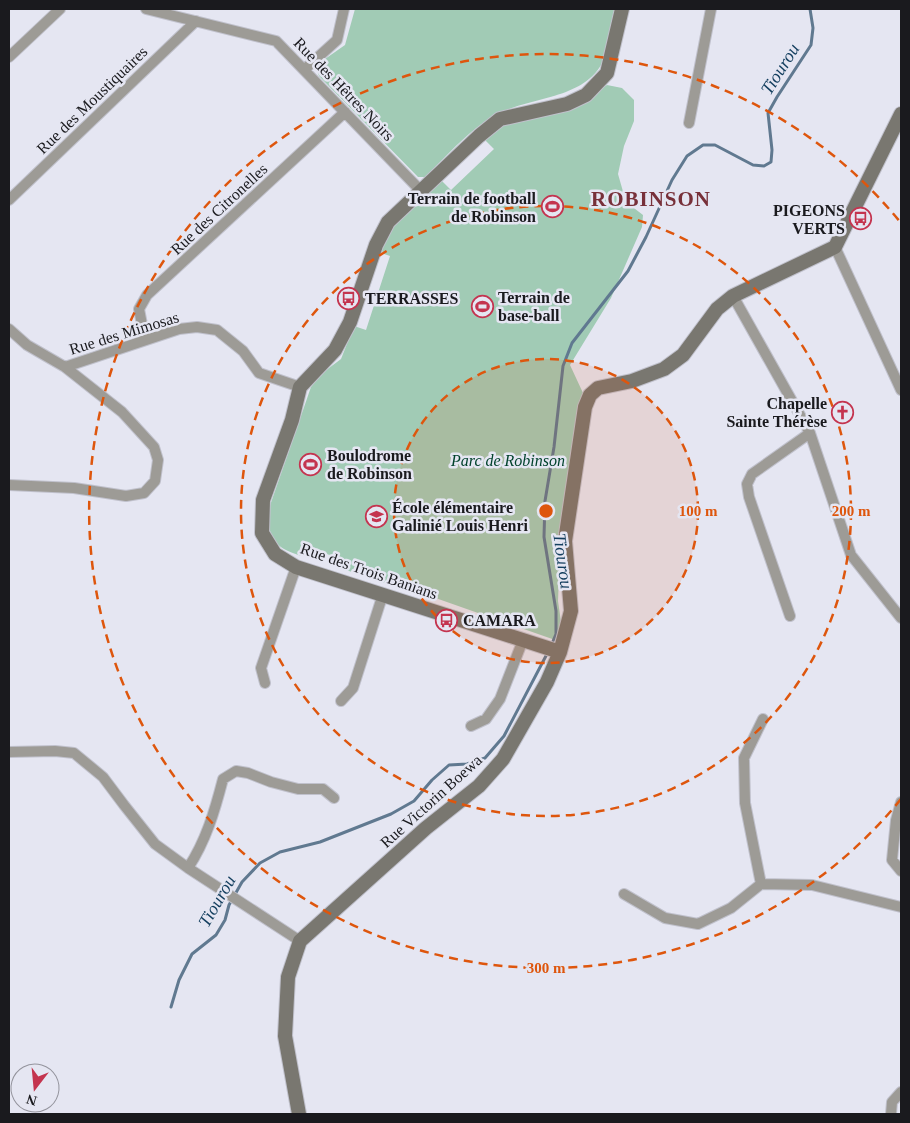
<svg xmlns="http://www.w3.org/2000/svg" width="910" height="1123" font-family="Georgia,serif">
<style>
.green{fill:#a1cbb5}
.lines{fill:none;stroke-linecap:round;stroke-linejoin:round}
.stream{stroke:#607990;stroke-width:3}
.street-casing{stroke:#c0c1cc;stroke-width:12}
.secondary-casing{stroke:#c0c1cc;stroke-width:16}
.street{stroke:#9d9b96;stroke-width:10}
.secondary{stroke:#797770;stroke-width:14}
.ring{fill:none;stroke:#de560d;stroke-width:2.5;stroke-dasharray:9 6}
.labels{text-anchor:middle;dominant-baseline:central;stroke-width:5;stroke-linejoin:round;paint-order:stroke}
.street-label{font-size:16px;fill:#1a1a1e;stroke:#e5e6f2}
.poi-label{font-size:16px;font-weight:bold;fill:#1a1a1e;stroke:#e5e6f2;text-anchor:start}
.park-label{font-size:16px;font-style:italic;fill:#01422c;stroke:#e5e6f2}
.water-label{font-size:18px;font-style:italic;fill:#133e5e;stroke:#e5e6f2}
.district-label{font-size:21px;font-weight:bold;letter-spacing:1px;fill:#773039;stroke:#e5e6f2}
.centre{fill:#de560d;stroke:#e5e6f2;stroke-width:2.5}
.ring-label{font-size:15px;text-anchor:middle;font-weight:bold;fill:#de560d;stroke:#e5e6f2;stroke-width:5;stroke-linejoin:round;paint-order:stroke}
</style>
<rect width="100%" height="100%" fill="#e5e6f2"/>
<path class="green" d="M 355,9 L 616,9 C 613,24 611,39 606,54 C 591,99 537,95 500,113 C 471,127 448,155 425,177 L 418,177 L 319,76 L 315,66 L 345,45 Z
M 607,85 L 622,88 L 634,100 L 634,121 L 624,146 L 618,174 L 626,202 L 643,215 L 642,227 L 611,298 L 570,365 L 583,393 L 561,524 L 558,601 L 561,622 L 558,641 L 427,595 L 413,592 L 346,570 L 349,561 L 304,547 L 301,556 C 275,547 273,543 266,517 L 311,387 L 321,374 L 341,359 L 354,326 L 366,330 L 390,256 L 384,254 L 380,248 L 388,231 L 441,180 L 451,190 L 494,149 L 484,139 L 507,122 L 594,93 Z"/>
<g class="lines">
<path class="stream" d="M 551,646 L 556,634 L 556,611 L 544,537 L 545,501 L 554,447 L 563,366 L 572,343 L 628,271 L 646,237 L 672,180 L 687,156 L 703,145 L 715,145 L 753,165 L 764,166 L 771,162 L 772,150 L 768,113 L 777,97 L 811,45 L 813,28 L 810,9
M 171,1007 L 179,980 L 192,954 L 216,935 L 225,920 L 229,905 L 242,882 L 260,863 L 280,852 L 320,842 L 391,814 L 414,801 L 432,780 L 449,765 L 467,764 L 485,758 L 504,736 L 548,652"/>
<defs>
<path id="street" d="M 146,9 L 276,41 L 421,191
M 9,57 L 60,9
M 305,69 L 337,40 L 344,9
M 689,123 L 711,9
M 9,200 L 196,21
M 835,247 L 901,390
M 733,296 L 810,433 L 851,555 L 901,618
M 9,329 L 27,345 L 65,367 L 179,329 L 197,327 L 217,330 L 243,351 L 259,373 L 300,387
M 145,340 L 139,309 L 147,295 L 345,112
M 9,485 L 74,488 L 126,496 L 144,493 L 155,481 L 158,460 L 154,447 L 122,412 L 65,367
M 790,616 L 749,497 L 747,484 L 752,474 L 810,433
M 265,683 L 261,668 L 296,567
M 341,701 L 353,688 L 383,594
M 471,726 L 486,719 L 500,699 L 523,640
M 9,752 L 55,751 L 74,753 L 103,777 L 124,805 L 155,844 L 188,868 L 300,941
M 901,802 L 896,820 L 892,860 L 901,871
M 188,868 C 206,841 215,810 223,779 L 236,771 L 248,773 L 271,782 L 298,789 L 323,789 L 334,798
M 761,884 L 745,803 L 744,758 L 763,719
M 624,894 L 665,918 L 698,924 L 731,908 L 761,884 L 812,885 L 901,907
M 891,1114 L 892,1102 L 901,1092"/>
<path id="secondary" d="M 560,652 L 296,567 L 275,554 L 262,533 L 263,500 L 292,420 L 300,387 L 335,350 L 350,322 L 376,245 L 388,222 L 479,136 L 500,119 L 567,104 L 586,95 L 607,73 L 622,9
M 299,1114 L 285,1036 L 288,977 L 300,941 L 426,828 L 479,786 L 503,759 L 547,682 L 560,652 L 571,611 L 565,541 L 585,407 L 590,395 L 598,388 L 632,381 L 664,369 L 683,355 L 717,309 L 733,296 L 835,247 L 901,114"/>
</defs>
<use href="#street" class="street-casing"/>
<use href="#secondary" class="secondary-casing"/>
<use href="#street" class="street"/>
<use href="#secondary" class="secondary"/>
</g>
<circle cx="546" cy="511" r="152" fill="#de560d" fill-opacity=".12"/>
<g class="ring">
<circle cx="546" cy="511" r="152"/>
<circle cx="546" cy="511" r="305"/>
<path d="M901 799A457 457 0 1 1 901 223"/>
</g>
<defs>
<symbol id="stadium-ring" viewBox="-11 -11 22 22"><circle r="9.5" fill="#e5e6f2" stroke="#c4344f" stroke-width="1.5"/><path d="M0-5a6.5 5 0 1 0 0 10a6.5 5 0 1 0 0-10ZM-3.5-1.8h7v3.6h-7Z" fill="#c4344f"/></symbol>
<symbol id="bus-ring" viewBox="-11 -11 22 22"><circle r="9.5" fill="#e5e6f2" stroke="#c4344f" stroke-width="1.5"/><path d="M-5-6H5V4H4V6H2V4H-2V6H-4V4H-5ZM-3.5-4V0h7V-4ZM-3.5 1.2v1.5H-2V1.2ZM2 1.2v1.5H3.5V1.2Z" fill="#c4344f"/></symbol>
<symbol id="church-ring" viewBox="-11 -11 22 22"><circle r="9.5" fill="#e5e6f2" stroke="#c4344f" stroke-width="1.5"/><path d="M-1.2-6h2.4v3.5h3.3v2.4h-3.3V6h-2.4V-.1h-3.3v-2.4h3.3Z" fill="#c4344f"/></symbol>
<symbol id="school-ring" viewBox="-11 -11 22 22"><circle r="9.5" fill="#e5e6f2" stroke="#c4344f" stroke-width="1.5"/><path d="M0-5L7-2L0 1L-7-2ZM-4 1L0 2.5L4 1V4Q0 6-4 4Z" fill="#c4344f"/></symbol>
</defs>
<g fill-rule="evenodd">
<use href="#stadium-ring" x="540" y="194" width="25" height="25"/>
<use href="#bus-ring" x="848" y="206" width="25" height="25"/>
<use href="#bus-ring" x="336" y="286" width="25" height="25"/>
<use href="#stadium-ring" x="470" y="294" width="25" height="25"/>
<use href="#church-ring" x="830" y="400" width="25" height="25"/>
<use href="#stadium-ring" x="298" y="452" width="25" height="25"/>
<use href="#school-ring" x="364" y="504" width="25" height="25"/>
<use href="#bus-ring" x="434" y="608" width="25" height="25"/>
</g>
<g class="labels">
<g class="street-label">
<text transform="translate(344 89) rotate(46)">Rue des Hêtres Noirs</text>
<text transform="translate(92 100) rotate(-44)">Rue des Moustiquaires</text>
<text transform="translate(219 209) rotate(-43)">Rue des Citronelles</text>
<text transform="translate(124 333) rotate(-17)">Rue des Mimosas</text>
<text transform="translate(369 571) rotate(19)">Rue des Trois Banians</text>
<text transform="translate(431 801) rotate(-42)">Rue Victorin Boewa</text>
</g>
<g class="poi-label">
<text x="536" y="198" text-anchor="end">Terrain de football<tspan x="536" dy="18">de Robinson</tspan></text>
<text x="845" y="210" text-anchor="end">PIGEONS<tspan x="845" dy="18">VERTS</tspan></text>
<text x="498" y="297">Terrain de<tspan x="498" dy="18">base-ball</tspan></text>
<text x="365" y="298">TERRASSES</text>
<text x="827" y="403" text-anchor="end">Chapelle<tspan x="827" dy="18">Sainte Thérèse</tspan></text>
<text x="327" y="455">Boulodrome<tspan x="327" dy="18">de Robinson</tspan></text>
<text x="392" y="507">École élémentaire<tspan x="392" dy="18">Galinié Louis Henri</tspan></text>
<text x="463" y="620">CAMARA</text>
</g>
<g class="park-label">
<text x="508" y="460">Parc de Robinson</text>
</g>
<g class="water-label">
<text transform="translate(780 69) rotate(-58)">Tiourou</text>
<text transform="translate(563 561) rotate(82)">Tiourou</text>
<text transform="translate(217 901) rotate(-60)">Tiourou</text>
</g>
<g class="district-label">
<text x="651" y="199">ROBINSON</text>
</g>
</g>
<circle cx="546" cy="511" r="8" class="centre"/>
<g class="ring-label">
<text x="698" y="516">100 m</text>
<text x="851" y="516">200 m</text>
<text x="546" y="973">300 m</text>
</g>
<rect width="910" height="1123" fill="none" stroke="#1a1a1e" stroke-width="20"/>
<g transform="translate(35 1088) rotate(196)"><circle r="24" fill="#e5e6f2" stroke="#94949d"/>
<path d="M0-4L9 19L0 12L-9 19Z" fill="#c4344f"/>
<text y="-8" font-size="14" font-weight="bold" text-anchor="middle" fill="#1a1a1e">N</text>
</g>
</svg>
